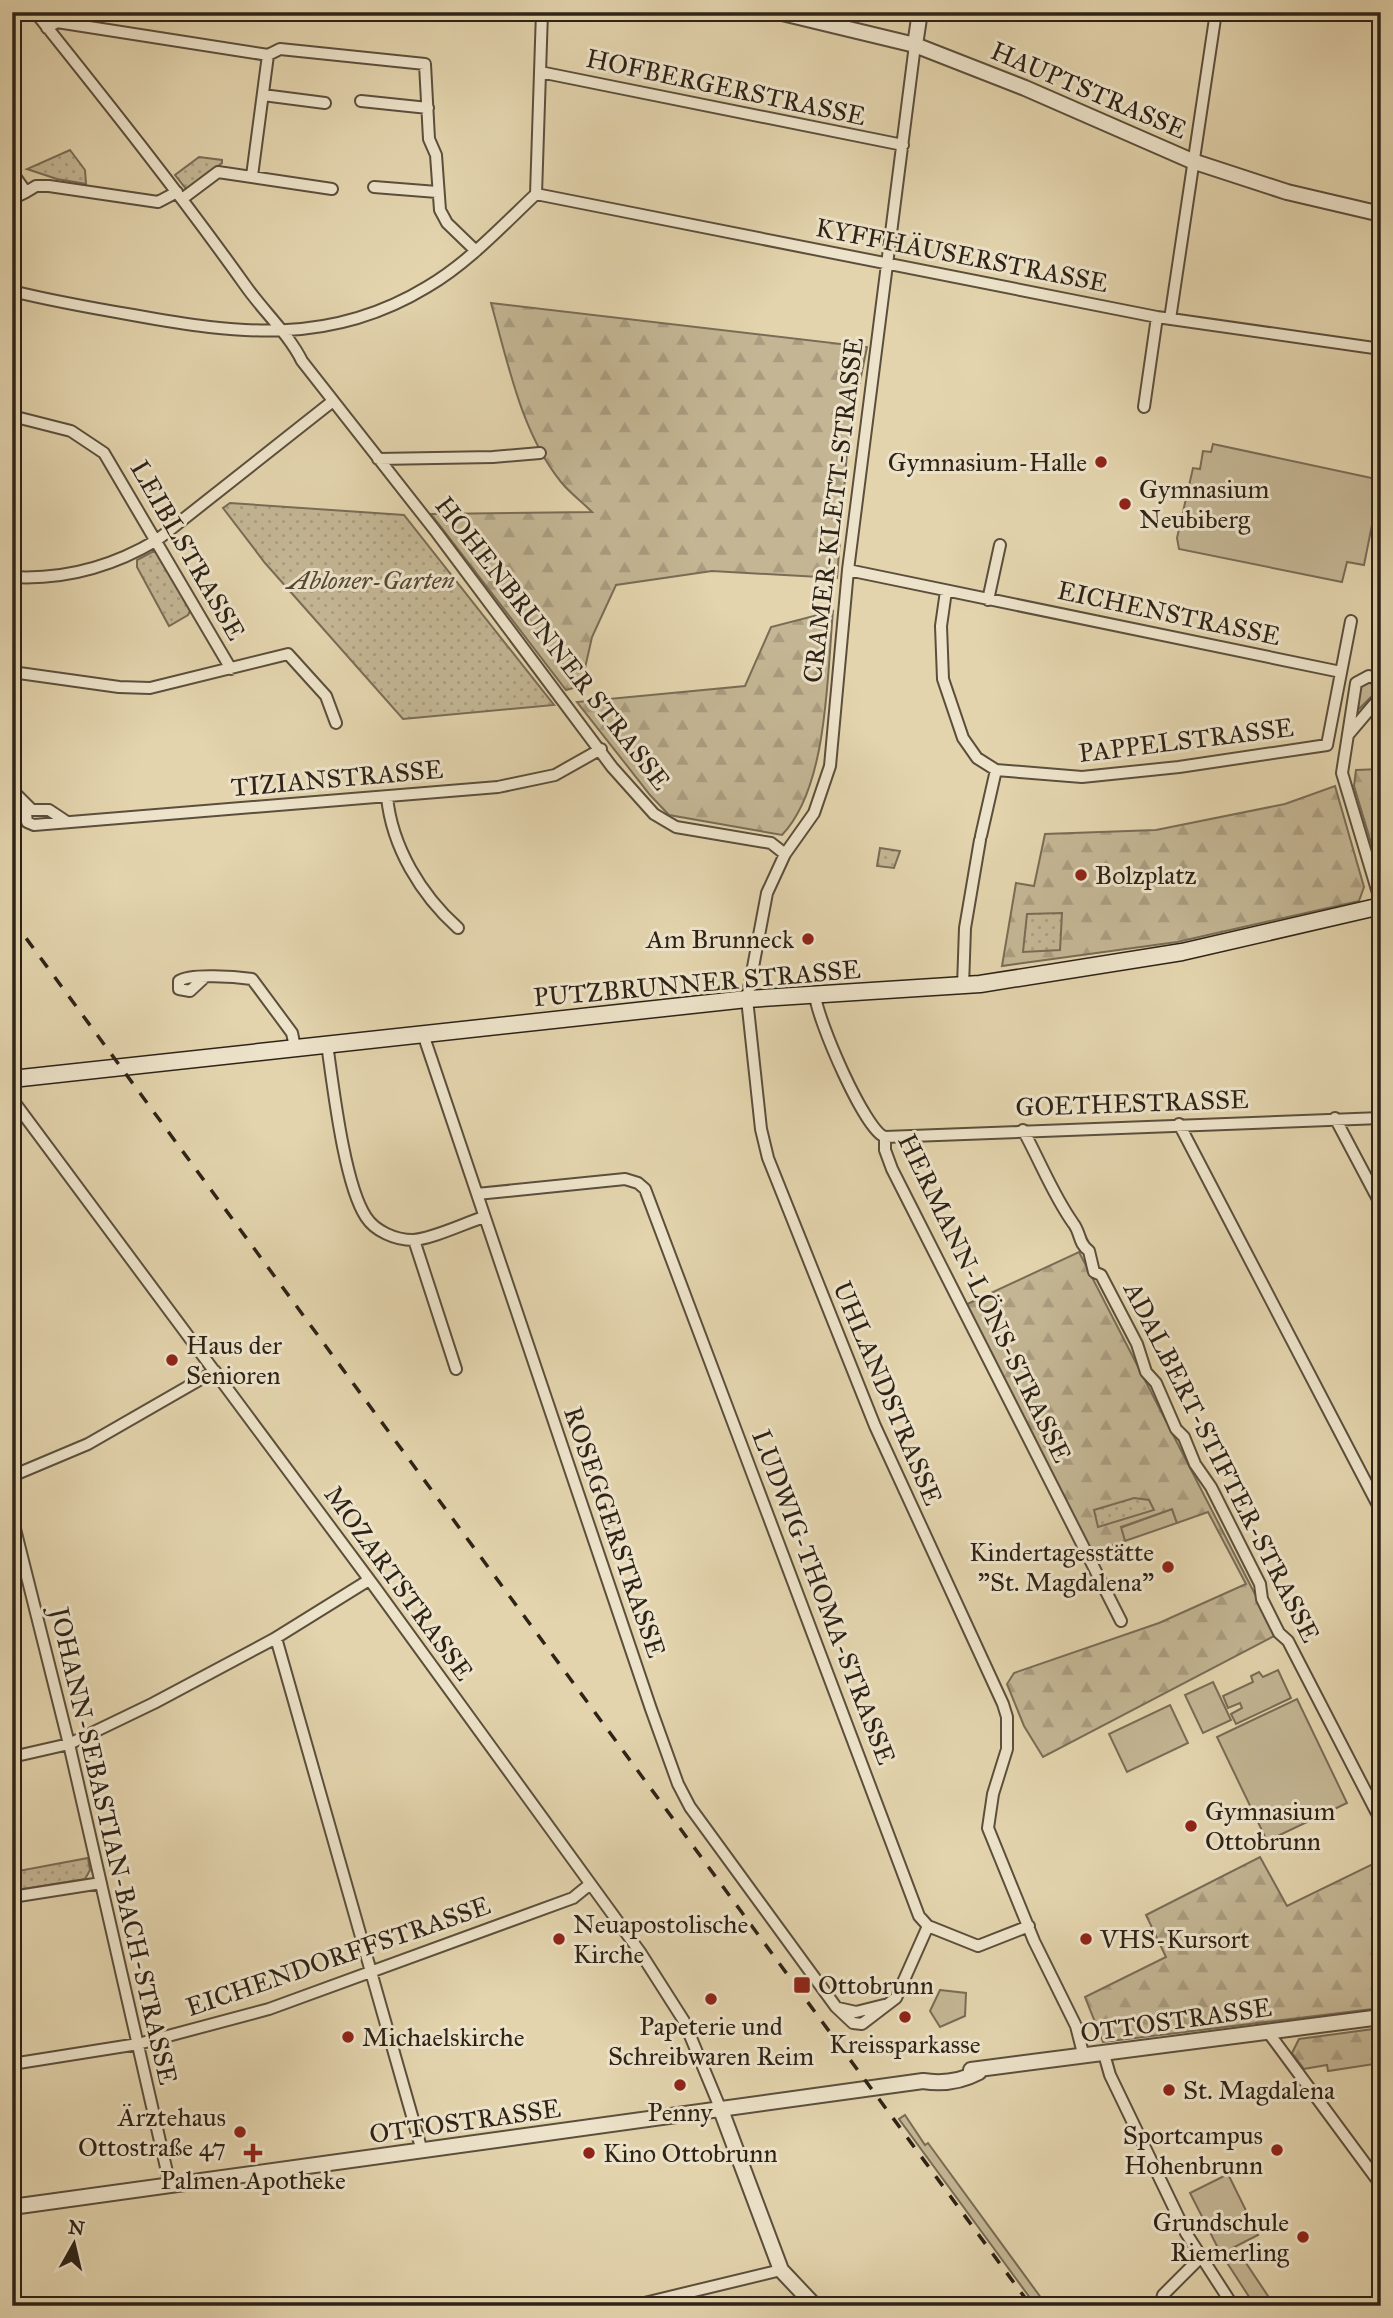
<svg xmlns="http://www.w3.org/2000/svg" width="1393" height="2318" font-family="'IM FELL Great Primer',serif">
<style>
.grass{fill:#c4b694;stroke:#796c56;stroke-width:2}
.forest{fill:url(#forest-firs);stroke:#796c56;stroke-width:2}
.park{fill:url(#park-dots);stroke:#796c56;stroke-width:2}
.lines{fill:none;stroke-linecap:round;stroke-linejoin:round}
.minor-casing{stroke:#5b4f3c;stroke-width:14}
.tertiary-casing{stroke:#5b4f3c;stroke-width:18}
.secondary-casing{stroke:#2e2317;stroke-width:19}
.minor{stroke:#ede3ca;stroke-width:10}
.tertiary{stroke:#ede3ca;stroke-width:14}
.secondary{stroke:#ede3ca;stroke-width:16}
.rail{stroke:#2e2317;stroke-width:3.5;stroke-dasharray:12 12;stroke-linecap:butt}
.poi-dot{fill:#8f2418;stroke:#ede3ca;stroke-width:2.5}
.labels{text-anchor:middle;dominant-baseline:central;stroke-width:6;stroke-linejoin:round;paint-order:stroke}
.street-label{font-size:26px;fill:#2e2317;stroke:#ede3ca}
.poi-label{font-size:26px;fill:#2e2317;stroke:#ede3ca;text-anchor:start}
.park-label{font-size:26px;font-style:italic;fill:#544836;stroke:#ede3ca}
</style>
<defs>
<pattern id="forest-firs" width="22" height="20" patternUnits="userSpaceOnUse" patternTransform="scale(1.75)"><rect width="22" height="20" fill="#c4b694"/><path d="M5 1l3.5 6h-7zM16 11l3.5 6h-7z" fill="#a99c7f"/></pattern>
<pattern id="park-dots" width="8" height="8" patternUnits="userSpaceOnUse" patternTransform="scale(1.75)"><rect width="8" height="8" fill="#c4b694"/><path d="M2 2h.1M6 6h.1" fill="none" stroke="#a99c7f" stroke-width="1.8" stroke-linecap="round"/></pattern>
</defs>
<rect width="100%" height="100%" fill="#e3d4ad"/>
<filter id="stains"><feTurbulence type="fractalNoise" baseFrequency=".00286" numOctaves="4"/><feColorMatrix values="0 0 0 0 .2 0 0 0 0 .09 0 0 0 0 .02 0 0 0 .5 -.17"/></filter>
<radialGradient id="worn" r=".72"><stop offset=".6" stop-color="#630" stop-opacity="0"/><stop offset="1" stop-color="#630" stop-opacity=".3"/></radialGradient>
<path class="grass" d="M 1213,444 L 1381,480 L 1364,565 L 1347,562 L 1342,582 L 1179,549 L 1177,538 L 1193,468 L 1200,469 L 1203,451 L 1211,452 Z
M 1367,681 L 1374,683 L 1377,691 L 1358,710 L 1360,686 Z
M 1172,1509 L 1177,1523 L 1125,1541 L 1120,1528 Z
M 1278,1670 L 1291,1698 L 1236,1724 L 1231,1714 L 1242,1708 L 1240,1703 L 1228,1708 L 1223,1696 L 1253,1682 L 1251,1676 L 1259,1672 L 1263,1677 Z
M 1213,1682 L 1231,1720 L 1203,1733 L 1185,1695 Z
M 1297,1699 L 1347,1803 L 1267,1841 L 1217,1737 Z
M 1170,1705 L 1188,1743 L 1127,1772 L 1109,1734 Z
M 940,1990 L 966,1993 L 965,2016 L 940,2027 L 930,2011 Z
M 905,2115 L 925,2145 L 928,2143 L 1047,2306 L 1036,2306 L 899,2119 Z
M 1228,2174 L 1258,2235 L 1221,2254 L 1190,2193 Z
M 1236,2248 L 1270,2299 L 1265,2306 L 1255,2306 L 1222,2255 Z"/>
<path class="forest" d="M 491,303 L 867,347 L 848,440 L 837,578 L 712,571 L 616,585 L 592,637 L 581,686 L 566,690 L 431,514 L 592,512 C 582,502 570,493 561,482 C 521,432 508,363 491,303 Z
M 833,611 C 827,676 828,787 782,835 L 669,815 L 650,795 L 577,702 L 745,686 L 771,627 Z
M 1381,769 L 1381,876 L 1354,786 L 1356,770 Z
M 1335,786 L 1364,887 L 1359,901 L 1177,942 L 1002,966 L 1016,883 L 1034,886 L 1045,834 L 1156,830 L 1285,804 Z
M 1079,1252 L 1276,1635 L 1043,1757 L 1024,1726 L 1007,1684 L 1014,1673 L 1159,1623 L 1246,1584 L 1208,1512 L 1177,1523 L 1172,1509 L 1121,1527 L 1125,1541 L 1092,1553 L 963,1306 Z
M 1260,1857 L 1287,1906 L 1381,1860 L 1381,2008 L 1103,2042 L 1085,1997 L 1166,1957 L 1146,1915 Z
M 1381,2028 L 1381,2063 L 1328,2071 L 1327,2065 L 1304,2069 L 1292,2053 L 1299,2039 Z"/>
<path class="park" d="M 70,150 L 85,170 L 86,184 L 57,179 L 27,169 Z
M 199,157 L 222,160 L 222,163 L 187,190 L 175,175 Z
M 230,503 L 404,515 L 554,705 L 403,719 L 265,563 L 223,508 Z
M 152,552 L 157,552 L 191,609 L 188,615 L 169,626 L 137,567 L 137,560 Z
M 880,848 L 900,851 L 894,868 L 877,866 Z
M 1062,913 L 1060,950 L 1023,952 L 1027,914 Z
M 1134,1498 L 1149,1500 L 1154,1510 L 1098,1527 L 1094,1510 Z
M 88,1858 L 90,1870 L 85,1879 L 17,1890 L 13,1872 Z"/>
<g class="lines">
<defs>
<path id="minor" d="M 35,12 C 107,102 178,191 245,285 C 263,311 288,333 302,361 L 437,533 L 612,767 L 654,814 L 676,827 L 771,843 L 785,854
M 47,28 L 57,22 L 268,55 L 280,49 L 425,64 L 429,139 L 436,155 L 440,210 L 447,223 L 476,251
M 915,45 L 848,570 L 830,766 L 814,813 L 785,854 L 767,893 L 747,999 L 761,1129 L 768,1158 L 875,1426 L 1003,1704 L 1007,1717 L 1007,1749 L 993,1794 L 988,1828 L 1034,1941 L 1076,2026 L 1084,2057
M 540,72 L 903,145
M 263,95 L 325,103
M 361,101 L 428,108
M 12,172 L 26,192 L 36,186 L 49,186 L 158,202 L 177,192
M 252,176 L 268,55
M 374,187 L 437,192
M 536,194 L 1157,317 L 1381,349
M 12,199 L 26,192
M 182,199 L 218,172 L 332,189
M 12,291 C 52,301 92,308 133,315 C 238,334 330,346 427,287 C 468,263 501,227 536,194 L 542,12
M 1170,319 L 1216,12
M 1378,349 L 1381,333
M 1144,407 L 1157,317
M 12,416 L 71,431 L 104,453 L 231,669
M 378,459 L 493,457 L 540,453
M 848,570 L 1341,672
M 12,577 C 65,580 112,567 157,540 L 333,401
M 946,591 L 941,626 L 943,679 L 963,738 L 977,758 L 996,770 L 1082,777 L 1179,767 L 1327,745 L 1351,621
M 988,600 L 1000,545
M 12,672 L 119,687 L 150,688 L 288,654 L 326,696 L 336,723
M 1381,681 L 1369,676 L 1356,683 L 1342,773 L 1381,903
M 1348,735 L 1381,696
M 12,790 L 32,810 L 49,810 L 67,822
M 387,797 C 392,847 421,895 458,928
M 25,806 L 27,822 L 34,825 L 498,787 L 555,775 L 601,749
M 981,836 L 996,770
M 205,977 L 190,991 L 179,989 L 179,981 C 190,973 237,977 252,979 L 292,1033 L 295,1047
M 963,986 L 965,928 L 980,840
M 815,995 C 817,1019 865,1131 885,1137
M 423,1034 L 651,1709 L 678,1784 L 690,1807 L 836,2007 L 853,2023 L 862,2024 L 896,1998 L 928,1926
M 327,1044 C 333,1085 344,1184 366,1217 C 375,1231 395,1240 413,1240 C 432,1239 465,1223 484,1217
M 12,1099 L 374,1586 L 640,1952 L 684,2021 L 721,2110
M 1335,1118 L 1381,1205
M 1179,1124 L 1381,1511
M 1023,1130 C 1040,1161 1053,1195 1073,1223 C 1081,1233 1078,1243 1089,1251 L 1094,1272 L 1101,1275 L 1137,1344 L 1146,1372 L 1156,1383 L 1176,1429 L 1184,1437 L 1195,1464 L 1211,1487 L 1260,1584 L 1262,1599 L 1279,1633 L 1288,1641 L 1381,1821
M 885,1137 L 885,1150 L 892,1169 L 1121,1621
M 885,1137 L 1381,1118
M 477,1194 L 625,1179 L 638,1183 L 645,1189 L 919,1916 L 928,1926 L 978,1946 L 1029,1926
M 414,1240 L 456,1369
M 12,1476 L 88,1444 L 215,1371
M 12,1517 L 69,1744 L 170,2185
M 276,1638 L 422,2151
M 12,1757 L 69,1744 L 154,1703 L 274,1639 L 369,1580
M 12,1897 L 101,1883
M 838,2008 L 856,2012 L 884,2005
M 1268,2032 L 1381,2185
M 1104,2054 L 1110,2075 L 1186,2233 L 1233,2306
M 12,2064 L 138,2044 L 269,2009 L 573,1898 L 589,1885
M 632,2306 L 781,2270
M 1160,2306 L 1163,2295 L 1201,2257"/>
<path id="tertiary" d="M 778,12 L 915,45 L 1025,88 L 1192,161 L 1287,192 L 1381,214
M 915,45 L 920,12
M 971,2070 L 1381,2017
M 721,2110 L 781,2270 L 815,2306
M 12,2207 L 923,2081 C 942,2084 962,2081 979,2072"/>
<path id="secondary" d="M 12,1079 L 747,999 L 980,984 L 1182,952 L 1381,906"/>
</defs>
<use href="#minor" class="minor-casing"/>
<use href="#tertiary" class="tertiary-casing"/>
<use href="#secondary" class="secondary-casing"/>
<use href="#minor" class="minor"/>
<use href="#tertiary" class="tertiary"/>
<use href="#secondary" class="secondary"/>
<path class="rail" d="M 12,919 L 1031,2306"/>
</g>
<g class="poi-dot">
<circle cx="1101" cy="462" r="7"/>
<circle cx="1125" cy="504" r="7"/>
<circle cx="1081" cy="875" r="7"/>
<circle cx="808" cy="939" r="7"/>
<circle cx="172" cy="1360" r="7"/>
<circle cx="1168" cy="1567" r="7"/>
<circle cx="1191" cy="1826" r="7"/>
<circle cx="559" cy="1939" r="7"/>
<circle cx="1086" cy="1939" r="7"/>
<rect x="793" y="1976" width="18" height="18" rx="3.5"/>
<circle cx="711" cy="1999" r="7"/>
<circle cx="905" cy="2017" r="7"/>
<circle cx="348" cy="2037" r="7"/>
<circle cx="680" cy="2085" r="7"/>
<circle cx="1169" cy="2090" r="7"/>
<circle cx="240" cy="2132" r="7"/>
<circle cx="1277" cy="2150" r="7"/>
<path d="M249.5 2142.5h7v7h7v7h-7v7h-7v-7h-7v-7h7z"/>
<circle cx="589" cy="2153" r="7"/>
<circle cx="1303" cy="2237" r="7"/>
</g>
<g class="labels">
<g class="street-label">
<text transform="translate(726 87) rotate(12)">HOFBERGERSTRASSE</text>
<text transform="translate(1089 90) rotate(23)">HAUPTSTRASSE</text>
<text transform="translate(962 255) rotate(11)">KYFFHÄUSERSTRASSE</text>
<text transform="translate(833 510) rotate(-83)">CRAMER-KLETT-STRASSE</text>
<text transform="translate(188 550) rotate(60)">LEIBLSTRASSE</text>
<text transform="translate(1169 613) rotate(12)">EICHENSTRASSE</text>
<text transform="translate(553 643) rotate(52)">HOHENBRUNNER STRASSE</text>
<text transform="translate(1186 740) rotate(-7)">PAPPELSTRASSE</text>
<text transform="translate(337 778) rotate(-5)">TIZIANSTRASSE</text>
<text transform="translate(697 983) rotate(-5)">PUTZBRUNNER STRASSE</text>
<text transform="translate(1132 1103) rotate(-2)">GOETHESTRASSE</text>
<text transform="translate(985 1298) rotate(64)">HERMANN-LÖNS-STRASSE</text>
<text transform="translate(888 1393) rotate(67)">UHLANDSTRASSE</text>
<text transform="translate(1222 1462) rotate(63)">ADALBERT-STIFTER-STRASSE</text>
<text transform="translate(615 1532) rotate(71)">ROSEGGERSTRASSE</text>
<text transform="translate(399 1583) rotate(54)">MOZARTSTRASSE</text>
<text transform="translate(824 1597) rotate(69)">LUDWIG-THOMA-STRASSE</text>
<text transform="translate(114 1846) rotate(77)">JOHANN-SEBASTIAN-BACH-STRASSE</text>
<text transform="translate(338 1956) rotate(-19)">EICHENDORFFSTRASSE</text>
<text transform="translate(1176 2020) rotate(-8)">OTTOSTRASSE</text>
<text transform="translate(465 2121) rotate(-8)">OTTOSTRASSE</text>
</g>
<g class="poi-label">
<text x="1087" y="462" text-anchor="end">Gymnasium-Halle</text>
<text x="1139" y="489">Gymnasium<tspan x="1139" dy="30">Neubiberg</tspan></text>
<text x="1095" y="875">Bolzplatz</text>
<text x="794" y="939" text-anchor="end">Am Brunneck</text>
<text x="186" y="1345">Haus der<tspan x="186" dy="30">Senioren</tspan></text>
<text x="1154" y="1552" text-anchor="end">Kindertagesstätte<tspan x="1154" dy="30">"St. Magdalena"</tspan></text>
<text x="1205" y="1811">Gymnasium<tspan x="1205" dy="30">Ottobrunn</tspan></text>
<text x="573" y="1924">Neuapostolische<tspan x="573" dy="30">Kirche</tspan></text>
<text x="1100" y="1939">VHS-Kursort</text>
<text x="818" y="1985">Ottobrunn</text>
<text x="711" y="2026" text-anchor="middle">Papeterie und<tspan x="711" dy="30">Schreibwaren Reim</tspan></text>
<text x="362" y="2037">Michaelskirche</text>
<text x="905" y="2044" text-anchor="middle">Kreissparkasse</text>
<text x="1183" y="2090">St. Magdalena</text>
<text x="680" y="2112" text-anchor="middle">Penny</text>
<text x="226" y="2117" text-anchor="end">Ärztehaus<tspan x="226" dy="30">Ottostraße 47</tspan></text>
<text x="1263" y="2135" text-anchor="end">Sportcampus<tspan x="1263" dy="30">Hohenbrunn</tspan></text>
<text x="603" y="2153">Kino Ottobrunn</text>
<text x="253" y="2180" text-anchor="middle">Palmen Apotheke</text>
<text x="1289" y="2222" text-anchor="end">Grundschule<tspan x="1289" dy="30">Riemerling</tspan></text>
</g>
<g class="park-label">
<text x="371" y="580">Abloner-Garten</text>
</g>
</g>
<rect width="1393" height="2318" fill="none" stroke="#e3d4ad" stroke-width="42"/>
<rect x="14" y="14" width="1365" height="2290" fill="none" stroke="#2e2317" stroke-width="3.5"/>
<rect x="21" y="21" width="1351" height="2276" fill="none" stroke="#2e2317" stroke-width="2"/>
<g transform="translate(74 2244) rotate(8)" stroke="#ede3ca" stroke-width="5" paint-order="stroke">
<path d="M0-5L12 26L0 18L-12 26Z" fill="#2e2317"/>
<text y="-10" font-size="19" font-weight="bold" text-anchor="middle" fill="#2e2317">N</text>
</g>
<rect width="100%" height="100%" filter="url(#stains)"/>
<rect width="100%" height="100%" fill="url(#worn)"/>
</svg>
